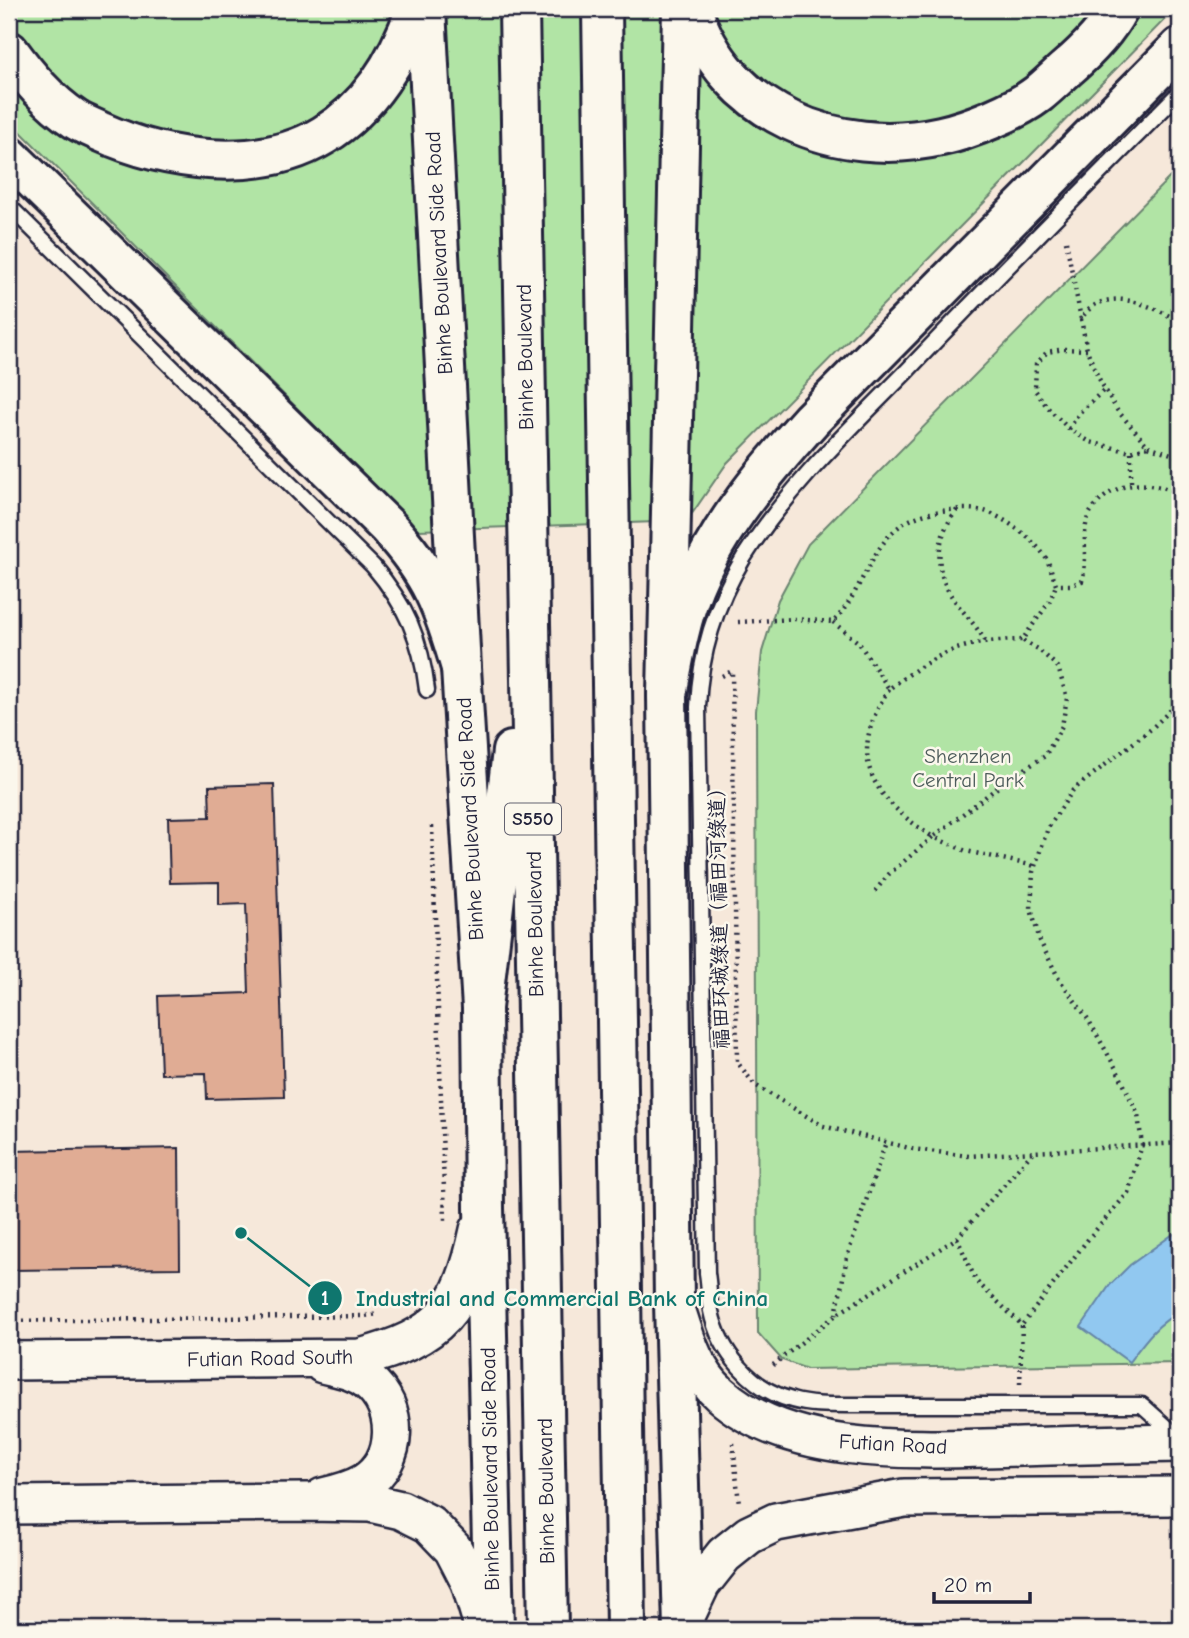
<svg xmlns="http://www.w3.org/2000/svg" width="1189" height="1638" font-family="'Comic Neue','LXGW WenKai TC',sans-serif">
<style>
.green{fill:#b1e4a5;stroke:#6a8370;stroke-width:2}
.water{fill:#91c8f0;stroke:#6586a8;stroke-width:2}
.building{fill:#e0ac94;stroke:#22223b;stroke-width:2}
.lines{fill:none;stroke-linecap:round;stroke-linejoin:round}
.lane-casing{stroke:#22223b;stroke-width:19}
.secondary-casing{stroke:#22223b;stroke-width:42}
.primary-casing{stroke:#22223b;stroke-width:44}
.highway-casing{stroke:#22223b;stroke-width:44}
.path{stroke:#22223b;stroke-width:4.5;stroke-dasharray:2 5;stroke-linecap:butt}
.lane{stroke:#fbf7ec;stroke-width:14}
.secondary{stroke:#fbf7ec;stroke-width:37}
.primary{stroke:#fbf7ec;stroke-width:38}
.highway{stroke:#fbf7ec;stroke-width:38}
.labels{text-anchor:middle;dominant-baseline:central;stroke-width:5;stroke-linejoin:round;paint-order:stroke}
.shield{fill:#fbf7ec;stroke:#636270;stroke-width:2}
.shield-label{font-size:19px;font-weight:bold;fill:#22223b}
.street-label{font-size:21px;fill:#22223b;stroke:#fbf7ec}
.park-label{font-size:21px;fill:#4d5c5b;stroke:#fbf7ec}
.leader{fill:none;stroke:#0f766e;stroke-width:2.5}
.callout-dot{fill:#0f766e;stroke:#fbf7ec;stroke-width:2.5}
.mark-label{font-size:21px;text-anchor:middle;font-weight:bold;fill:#fff}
.callout-label{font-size:23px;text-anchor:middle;font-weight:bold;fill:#0f766e;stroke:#fbf7ec;stroke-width:5;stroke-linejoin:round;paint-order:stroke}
</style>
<rect width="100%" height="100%" fill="#f6e8da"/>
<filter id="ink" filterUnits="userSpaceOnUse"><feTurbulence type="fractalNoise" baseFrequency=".0143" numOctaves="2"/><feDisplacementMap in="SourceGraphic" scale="14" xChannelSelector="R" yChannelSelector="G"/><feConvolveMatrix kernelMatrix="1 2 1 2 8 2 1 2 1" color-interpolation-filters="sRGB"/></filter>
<g filter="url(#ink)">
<path class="green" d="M 9,9 L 1175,9 L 727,463 L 687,521 L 419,530 L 9,120 Z
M 1180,167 L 1180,1363 L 807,1369 L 782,1360 L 758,1333 L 756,711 L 762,652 L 778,600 L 808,544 Z"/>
<path class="water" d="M 1180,1232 L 1180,1312 C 1157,1323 1144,1342 1129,1362 L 1081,1327 L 1110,1285 L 1130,1265 L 1172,1235 Z"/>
<path class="building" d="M 274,784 L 284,1097 L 207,1099 L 206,1073 L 161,1074 L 158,996 L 249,993 L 246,904 L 219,905 L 219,882 L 170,883 L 168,818 L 210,817 L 209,786 Z
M 179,1148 L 180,1268 L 9,1270 L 9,1151 Z"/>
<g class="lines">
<defs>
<path id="lane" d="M 9,206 L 373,566 C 406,605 421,639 427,690
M 1179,1438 L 1142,1405 L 846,1405 C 828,1405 809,1405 792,1400 C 752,1390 719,1351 711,1311 C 709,1298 709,1285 707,1273 L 698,707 C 700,653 716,603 744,557 C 788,488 848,431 905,373 C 995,278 1088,185 1180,92"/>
<path id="secondary" d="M 678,1315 C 687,1344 697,1374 720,1394 C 794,1460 928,1449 1021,1447 C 1074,1445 1127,1444 1180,1443
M 9,1361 L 360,1358 C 441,1337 462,1310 479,1230
M 323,1364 C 338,1368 355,1370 368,1381 C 400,1407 400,1460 364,1483 C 352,1490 337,1494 323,1497
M 9,1505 L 306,1502 L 370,1503 L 401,1510 L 429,1524 L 453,1549 L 470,1582 L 484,1629
M 683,1622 L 701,1584 L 724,1555 L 749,1535 L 776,1522 L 904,1498 L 1180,1496"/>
<path id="primary" d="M 426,9 L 461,668 L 482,1008 L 484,1208 L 494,1629
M 682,9 L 667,695 L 674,1303 L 683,1629"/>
<path id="highway" d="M 519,9 L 548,1629
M 602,9 L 626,1629
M 692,9 C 725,114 838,159 941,136 C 969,130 1016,111 1038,94 C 1048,86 1057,77 1066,69 C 1086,52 1106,32 1118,9
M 9,51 C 28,77 48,101 75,119 C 82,124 91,127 99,131 C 165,161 259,175 324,135 C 370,107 399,58 416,9
M 9,156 L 387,526 C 432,575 443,606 461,668
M 667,695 C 674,658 680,620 694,586 C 720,524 766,470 811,420 L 1180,47
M 482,1008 L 512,751"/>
</defs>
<use href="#lane" class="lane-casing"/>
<use href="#secondary" class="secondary-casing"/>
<use href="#primary" class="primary-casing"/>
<use href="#highway" class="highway-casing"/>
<path class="path" d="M 1066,241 L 1081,319 C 1104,283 1152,305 1180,322
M 1081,319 L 1087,350 L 1098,377 L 1117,410 L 1148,446 L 1180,457
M 1087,350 L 1064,349 L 1047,352 L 1036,364 L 1035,390 L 1048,408 L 1069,429 L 1090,442 L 1131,452 L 1148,446
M 1069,429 L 1080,412 L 1105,389
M 1131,452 L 1131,484
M 957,510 C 938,533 933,565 949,592 C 959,609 975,623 985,641
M 738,622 L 795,619 L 833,622 C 858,597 866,562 889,536 C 903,520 921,514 941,511 C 955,509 971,508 984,511 C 1003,516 1038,542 1047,560 C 1051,568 1053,577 1056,585 L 1072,585 L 1082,581 C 1088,561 1082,540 1087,520 C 1089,512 1096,504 1103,498 C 1128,478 1152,484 1180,492
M 833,622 L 859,643 L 889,689 C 938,652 961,641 1022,640 L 1050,601 L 1056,585
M 722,676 L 732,671 L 737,1062 L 755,1085 L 823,1126 L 913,1149 L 969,1156 L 1180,1143
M 889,689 C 845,757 871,797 933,837 L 1002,784 L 1045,756 L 1062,726 L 1067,698 L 1058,667 L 1038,649 L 1022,640
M 432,826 L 445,1220
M 875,891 L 889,874 L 933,837 L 966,851 L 1035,866
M 957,1238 L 976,1281 L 1022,1325 L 1089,1238 L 1128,1193 L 1142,1145 L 1138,1115 L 1119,1074 L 1088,1019 L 1059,979 L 1040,941 L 1031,909 L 1033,872 L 1048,828 L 1073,790 L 1151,729 L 1180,701
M 836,1315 L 847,1257 L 886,1142
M 9,1321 L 365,1316 L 379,1314
M 773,1365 L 836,1315 L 957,1238 L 1032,1153
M 1020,1384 L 1022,1325
M 733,1443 L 739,1504"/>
<use href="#lane" class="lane"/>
<use href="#secondary" class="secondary"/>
<use href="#primary" class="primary"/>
<use href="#highway" class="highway"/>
</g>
</g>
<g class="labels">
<rect class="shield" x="505" y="803.5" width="56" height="31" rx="5"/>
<g class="shield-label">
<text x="533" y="819">S550</text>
</g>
<g class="street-label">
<text transform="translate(439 253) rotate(-93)">Binhe Boulevard Side Road</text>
<text transform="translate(525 357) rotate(-91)">Binhe Boulevard</text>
<text transform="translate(470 819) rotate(-93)">Binhe Boulevard Side Road</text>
<text transform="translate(719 913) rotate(-91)">福田环城绿道（福田河绿道）</text>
<text transform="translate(535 924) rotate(-91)">Binhe Boulevard</text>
<text transform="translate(270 1358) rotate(-1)">Futian Road South</text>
<text transform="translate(893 1444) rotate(3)">Futian Road</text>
<text transform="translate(490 1469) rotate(-91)">Binhe Boulevard Side Road</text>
<text transform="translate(546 1491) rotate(-91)">Binhe Boulevard</text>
</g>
<g class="park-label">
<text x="968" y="756">Shenzhen<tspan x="968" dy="24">Central Park</tspan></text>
</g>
</g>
<path class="leader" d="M241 1233L325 1298"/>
<g class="callout-dot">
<circle cx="241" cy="1233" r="7"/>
<circle cx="325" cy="1298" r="18"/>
</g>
<g class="mark-label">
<text x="325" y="1305">1</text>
</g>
<g class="callout-label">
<text x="562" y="1306">Industrial and Commercial Bank of China</text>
</g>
<rect width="1189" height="1638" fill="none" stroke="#fbf7ec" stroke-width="35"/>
<rect x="18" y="18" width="1154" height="1603" fill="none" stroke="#22223b" stroke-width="2.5" filter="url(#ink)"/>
<path d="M934 1592v10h96v-10" fill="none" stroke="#22223b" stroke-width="3.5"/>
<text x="944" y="1592" font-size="21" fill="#22223b" stroke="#fbf7ec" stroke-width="5" paint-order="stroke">20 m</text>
</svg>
